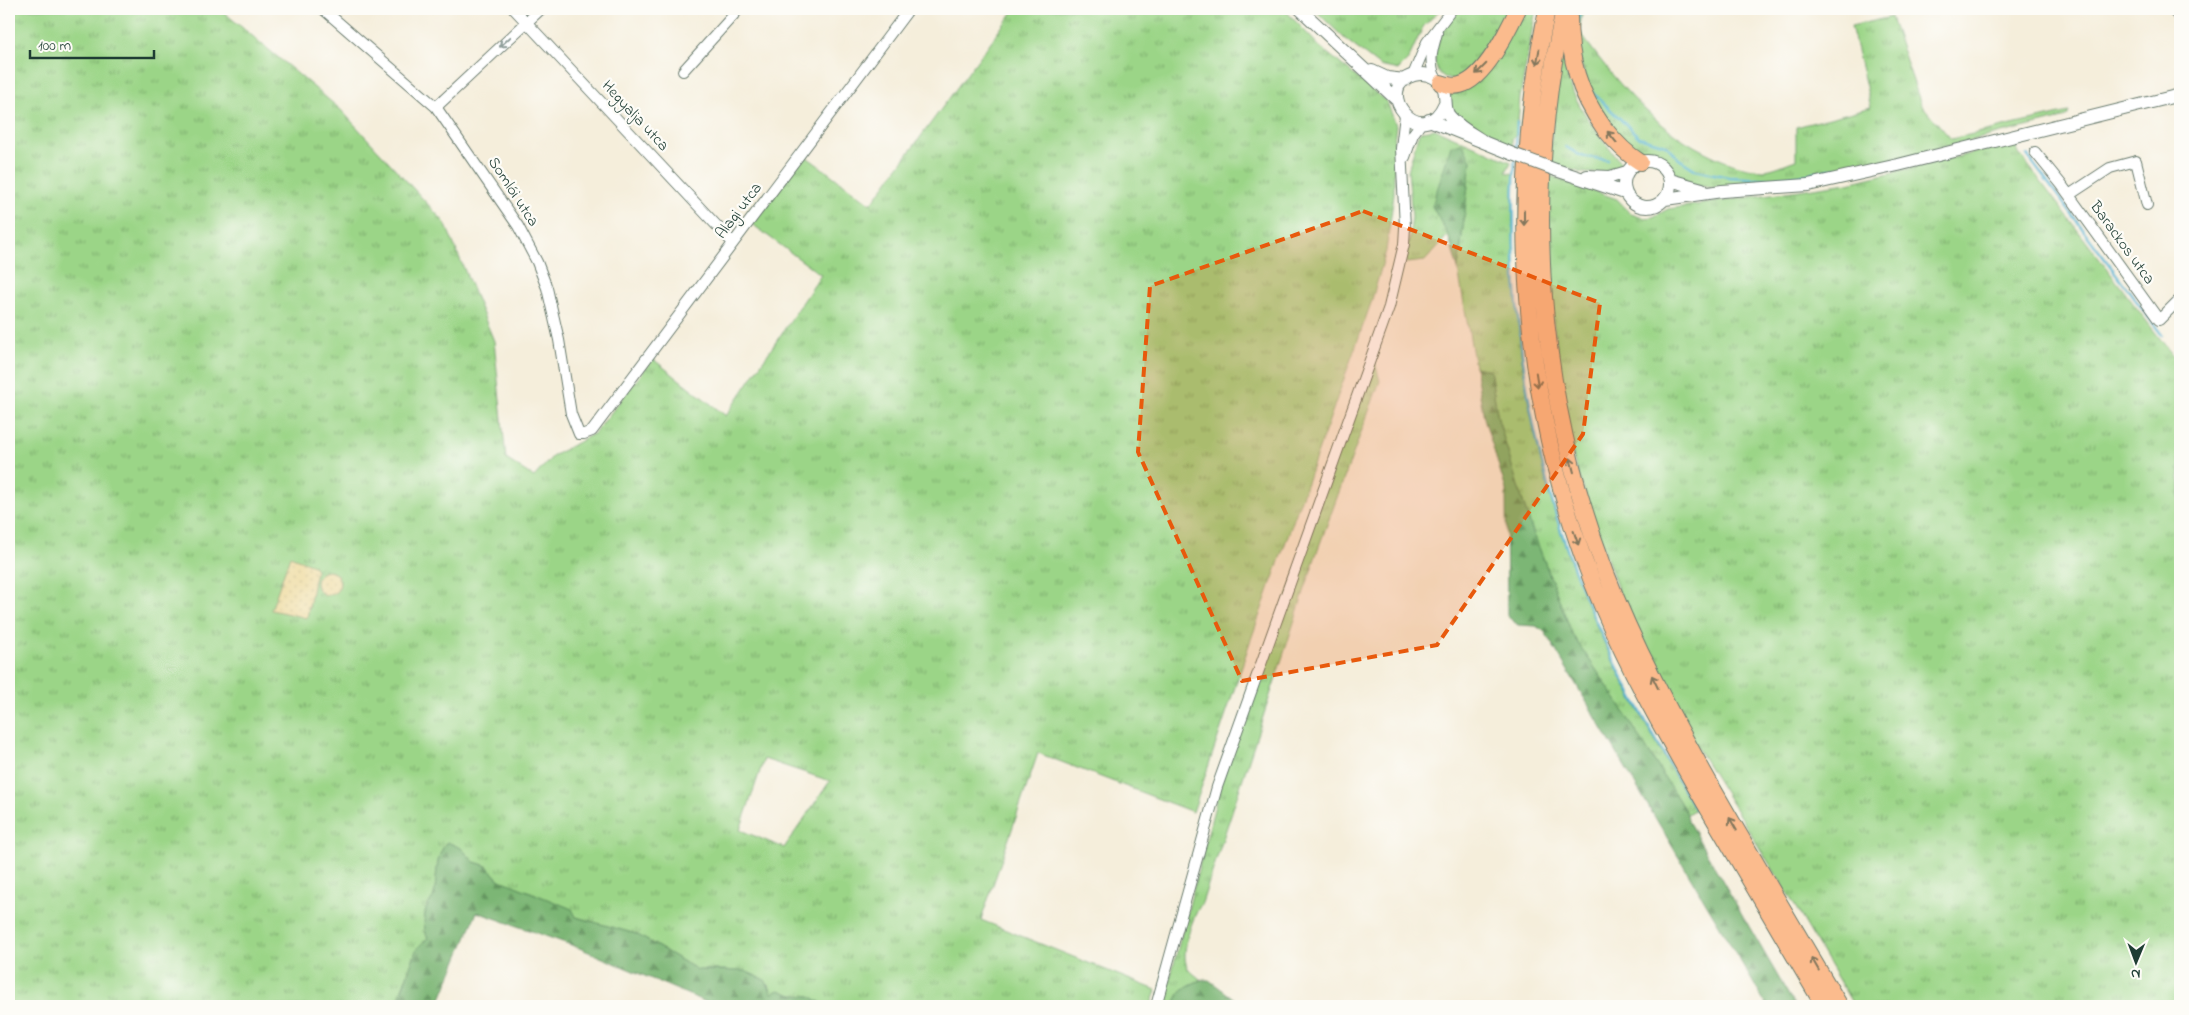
<svg xmlns="http://www.w3.org/2000/svg" width="2189" height="1015" font-family="'Indie Flower',sans-serif">
<style>
.grass{fill:url(#grass-tufts);stroke:#5d895e;fill-rule:evenodd}
.forest{fill:url(#forest-firs);stroke:#4e7a54}
.sand{fill:url(#sand-dots);stroke:#868c69}
.lines{fill:none;stroke-linecap:round;stroke-linejoin:round}
.stream{stroke:#53b2d2;stroke-width:2.5}
.minor-casing{stroke:#6a7b6e;stroke-width:12}
.tertiary-casing{stroke:#6a7b6e;stroke-width:14}
.trunk-casing{stroke:#6a7b6e;stroke-width:18}
.minor{stroke:#fff;stroke-width:10}
.tertiary{stroke:#fff;stroke-width:12}
.trunk{stroke:#fbbb8d;stroke-width:16}
.tertiary-bridge-casing{stroke:#6a7b6e;stroke-width:14;stroke-linecap:butt}
.tertiary-bridge{stroke:#fff;stroke-width:12}
.oneway{stroke:#8f9e9a}
.oneway2{stroke:#82765c}
.marked{fill:#e8590c;fill-opacity:0.2;stroke:#e8590c;stroke-width:4;stroke-dasharray:10 6;stroke-linejoin:round}
.labels{text-anchor:middle;dominant-baseline:central;stroke-width:4.5;stroke-linejoin:round;paint-order:stroke}
.street-label{font-size:16px;fill:#1f3d34;stroke:#fdfcf7}
</style>
<defs>
<pattern id="grass-tufts" width="24" height="20" patternUnits="userSpaceOnUse" patternTransform="scale(1.25)"><rect width="24" height="20" fill="#9bd587"/><path d="M3 7l-1-3M5 7V3M7 7l1-3M15 17l-1-3M17 17v-4M19 17l1-3" fill="none" stroke="#7eae6f"/></pattern>
<pattern id="forest-firs" width="22" height="20" patternUnits="userSpaceOnUse" patternTransform="scale(1.25)"><rect width="22" height="20" fill="#7cb674"/><path d="M5 1l3.5 6h-7zM16 11l3.5 6h-7z" fill="#659560"/></pattern>
<pattern id="sand-dots" width="8" height="8" patternUnits="userSpaceOnUse" patternTransform="scale(1.25)"><rect width="8" height="8" fill="#eeda9e"/><path d="M2 2h.1M6 6h.1" fill="none" stroke="#ccbc89" stroke-width="1.8" stroke-linecap="round"/></pattern>
</defs>
<rect width="100%" height="100%" fill="#fdfcf7"/>
<filter id="ink" filterUnits="userSpaceOnUse"><feTurbulence type="fractalNoise" baseFrequency=".02" numOctaves="2"/><feDisplacementMap in="SourceGraphic" scale="10" xChannelSelector="R" yChannelSelector="G"/><feConvolveMatrix kernelMatrix="1 2 1 2 8 2 1 2 1" color-interpolation-filters="sRGB"/></filter>
<filter id="wash" filterUnits="userSpaceOnUse"><feTurbulence type="fractalNoise" baseFrequency=".0096" numOctaves="4" result="noise"/><feDisplacementMap in="SourceGraphic" scale="20" xChannelSelector="R" yChannelSelector="G"/><feGaussianBlur stdDeviation="1.12" result="paint"/><feColorMatrix in="noise" values="0 0 0 0 0 0 0 0 0 0 0 0 0 0 0 0 0 1.4 0 .05"/><feComposite in="paint" operator="in"/></filter>
<g filter="url(#wash)">
<rect width="100%" height="100%" fill="#f5eedb"/>
<path class="grass" d="M 9,9 L 220,9 L 341,110 L 445,223 L 494,341 L 506,459 L 534,477 L 553,456 L 595,433 L 653,359 L 726,416 L 821,275 L 752,224 L 804,155 L 871,204 L 1015,9 L 1284,9 L 1320,47 L 1387,102 L 1396,125 L 1394,142 L 1394,194 L 1386,251 L 1371,303 L 1249,645 L 1193,812 L 1038,753 L 981,920 L 1156,990 L 1151,1006 L 826,1006 L 810,996 L 792,995 L 779,990 L 772,994 L 769,985 L 728,970 L 698,970 L 636,934 L 576,917 L 571,909 L 498,879 L 487,866 L 474,862 L 461,848 L 447,842 C 434,858 438,876 434,895 C 433,899 430,901 428,905 C 423,914 423,930 428,938 L 417,948 L 396,1006 L 9,1006 ZM 764,759 L 830,781 L 784,848 L 740,830 Z
M 1305,9 L 1441,9 L 1423,27 L 1408,60 L 1398,70 L 1380,66 L 1345,39 L 1317,12 L 1309,13 Z
M 1458,9 L 1510,9 C 1501,28 1476,77 1453,80 C 1449,80 1446,78 1443,76 C 1423,64 1445,21 1458,9 Z
M 1522,9 L 1536,9 L 1520,97 L 1517,135 L 1512,138 L 1513,149 L 1501,145 L 1452,117 L 1450,94 L 1463,89 Z
M 1574,9 L 1583,9 L 1579,31 C 1614,80 1651,125 1705,152 C 1722,161 1742,169 1763,170 C 1773,170 1786,163 1796,160 L 1796,127 L 1871,107 L 1851,26 L 1891,17 L 1921,104 L 1951,139 L 2069,112 L 2067,117 L 1858,168 L 1853,168 L 1851,164 L 1841,166 C 1833,182 1741,187 1721,187 C 1707,188 1692,185 1679,181 C 1674,179 1673,173 1670,169 C 1661,156 1649,157 1636,156 L 1592,105 L 1572,28 Z
M 1562,35 C 1563,45 1564,56 1565,66 C 1571,102 1599,135 1621,163 L 1614,173 L 1582,173 L 1549,162 Z
M 1435,129 L 1511,162 L 1506,172 L 1514,174 C 1512,200 1513,227 1514,253 C 1517,390 1548,526 1608,651 C 1634,705 1664,757 1694,810 L 1687,814 L 1616,699 L 1573,636 L 1530,524 L 1517,483 L 1498,419 L 1490,370 L 1475,367 L 1458,269 L 1471,160 L 1432,206 L 1448,235 L 1425,261 L 1406,263 L 1412,217 L 1408,171 L 1418,135 L 1422,131 Z
M 2015,143 L 2019,153 L 2180,365 L 2180,1006 L 1854,1006 L 1782,884 L 1668,701 L 1627,616 L 1574,461 L 1548,289 L 1548,175 L 1617,199 L 1631,214 L 1643,218 L 1653,217 L 1668,209 L 1848,183 Z
M 1373,355 L 1380,381 L 1318,549 L 1202,903 C 1193,915 1180,952 1187,966 C 1189,971 1197,976 1201,980 C 1186,986 1178,990 1174,1006 L 1163,1006 L 1220,786 Z"/>
<path class="forest" d="M 1462,143 L 1471,160 L 1458,269 L 1448,235 L 1432,206 L 1451,146 Z
M 1475,367 L 1490,370 L 1498,419 L 1517,483 L 1530,524 L 1573,636 L 1616,699 L 1687,814 L 1688,821 L 1795,1006 L 1767,1006 L 1545,632 L 1536,626 L 1518,625 L 1507,616 L 1506,490 L 1484,418 Z
M 447,842 L 461,848 L 474,862 L 487,866 L 498,879 L 572,909 L 576,917 L 636,934 L 698,970 L 745,971 L 765,980 L 772,993 L 779,990 L 792,995 L 810,996 L 826,1006 L 715,1006 L 577,947 L 477,912 L 438,1006 L 396,1006 L 417,948 L 428,938 C 423,929 423,914 428,905 C 430,901 433,899 434,895 C 438,876 434,858 447,842 Z
M 1201,980 L 1209,980 L 1244,1006 L 1174,1006 C 1178,990 1186,986 1201,980 Z"/>
<path class="sand" d="M 290,556 L 313,565 L 316,570 L 307,618 L 271,610 Z
M316 583a12 12 0 1 1 24 0a12 12 0 1 1-24 0Z"/>
<g class="lines">
<path class="stream" d="M 1577,27 L 1580,9
M 1592,92 L 1639,137 L 1666,145 L 1679,159 L 1696,170 L 1728,177 L 1765,179 L 1806,175 L 1836,168
M 1566,147 L 1581,156 L 1608,160
M 1516,151 L 1517,122
M 2027,155 L 2162,335
M 1515,159 C 1507,312 1530,469 1591,611 C 1621,680 1658,744 1695,809"/>
</g>
</g>
<g filter="url(#ink)">
<g class="lines">
<defs>
<path id="minor" d="M 323,9 L 436,107 L 518,226 L 537,262 L 547,288 L 559,340 L 571,414 L 579,434 L 584,434 L 592,431 L 909,9
M 514,9 L 733,243
M 2171,9 L 2180,17
M 683,71 L 739,9
M 1413,75 L 1427,42 L 1452,9
M 1436,79 C 1428,60 1432,52 1437,33
M 436,107 L 541,9
M 2035,152 L 2061,184 L 2159,320 L 2180,299
M 1405,157 L 1413,134 L 1422,122
M 2069,195 L 2110,168 L 2136,161 L 2147,205
M 1156,1006 L 1217,787 L 1389,307 L 1404,244 L 1405,227 L 1401,148 L 1405,115"/>
<path id="tertiary" d="M 1300,9 L 1398,101
M 1372,71 L 1387,78 L 1405,80
M 1445,103 C 1422,155 1370,87 1414,75 C 1429,71 1444,80 1445,95 C 1446,102 1445,108 1448,114 C 1456,126 1473,134 1484,142
M 1429,120 L 1513,154
M1624 184a23 23 0 1 1 46 0a23 23 0 1 1-46 0Z
M 1556,170 L 1625,193
M 1587,176 L 1610,177 L 1627,172
M 1670,180 L 1702,189
M 1665,199 L 1722,191 L 1808,185 L 1898,165 L 2180,95"/>
<path id="trunk" d="M 1547,9 C 1506,209 1522,419 1603,608 C 1630,672 1665,733 1699,793 C 1741,865 1782,935 1824,1006
M 1564,9 C 1523,197 1537,393 1606,573 C 1634,646 1672,716 1710,784 C 1753,859 1796,932 1840,1006
M 1569,16 C 1569,59 1579,93 1604,128 C 1615,142 1625,153 1640,162
M 1441,83 C 1447,85 1454,87 1460,85 C 1485,79 1508,30 1518,9"/>
</defs>
<use href="#minor" class="minor-casing"/>
<use href="#tertiary" class="tertiary-casing"/>
<use href="#trunk" class="trunk-casing"/>
<use href="#minor" class="minor"/>
<use href="#tertiary" class="tertiary"/>
<use href="#trunk" class="trunk"/>
<defs>
<path id="tertiary-bridge" d="M 1513,154 L 1556,170"/>
</defs>
<use href="#tertiary-bridge" class="tertiary-bridge-casing"/>
<use href="#tertiary-bridge" class="tertiary-bridge"/>
</g>
<defs><path id="oneway-shaft" d="M-6 0H5M1.5-3L5.5 0L1.5 3" fill="none" stroke-width="1.6" stroke-linecap="round" stroke-linejoin="round" transform="scale(1.25)"/></defs>
<use class="oneway" href="#oneway-shaft" transform="translate(505 42) rotate(137)"/>
<g class="oneway2">
<use href="#oneway-shaft" transform="translate(1538 57) rotate(100)"/>
<use href="#oneway-shaft" transform="translate(1481 69) rotate(135)"/>
<use href="#oneway-shaft" transform="translate(1612 137) rotate(-129)"/>
<use href="#oneway-shaft" transform="translate(1524 218) rotate(90)"/>
<use href="#oneway-shaft" transform="translate(1537 380) rotate(81)"/>
<use href="#oneway-shaft" transform="translate(1572 465) rotate(-105)"/>
<use href="#oneway-shaft" transform="translate(1576 538) rotate(71)"/>
<use href="#oneway-shaft" transform="translate(1655 682) rotate(-116)"/>
<use href="#oneway-shaft" transform="translate(1733 824) rotate(-120)"/>
<use href="#oneway-shaft" transform="translate(1815 964) rotate(-120)"/>
</g>
</g>
<path class="marked" d="M 1363,211 L 1600,303 L 1583,434 L 1437,645 L 1242,681 L 1138,452 L 1150,286 Z"/>
<g class="labels">
<g class="street-label">
<text transform="translate(635 116) rotate(47)">Hegyalja utca</text>
<text transform="translate(513 192) rotate(57)">Somlói utca</text>
<text transform="translate(739 211) rotate(-53)">Alagi utca</text>
<text transform="translate(2122 243) rotate(54)">Barackos utca</text>
</g>
</g>
<rect width="2189" height="1015" fill="none" stroke="#fdfcf7" stroke-width="30"/>
<g transform="translate(2136 962) rotate(181)" stroke="#fdfcf7" stroke-width="4" paint-order="stroke">
<path d="M0-4L9 19L0 12L-9 19Z" fill="#1f3d34"/>
<text y="-8" font-size="14" font-weight="bold" text-anchor="middle" fill="#1f3d34">N</text>
</g>
<path d="M30 50v8h124v-8" fill="none" stroke="#1f3d34" stroke-width="2.5"/>
<text x="38" y="50" font-size="15" fill="#1f3d34" stroke="#fdfcf7" stroke-width="4" paint-order="stroke">100 m</text>
</svg>
